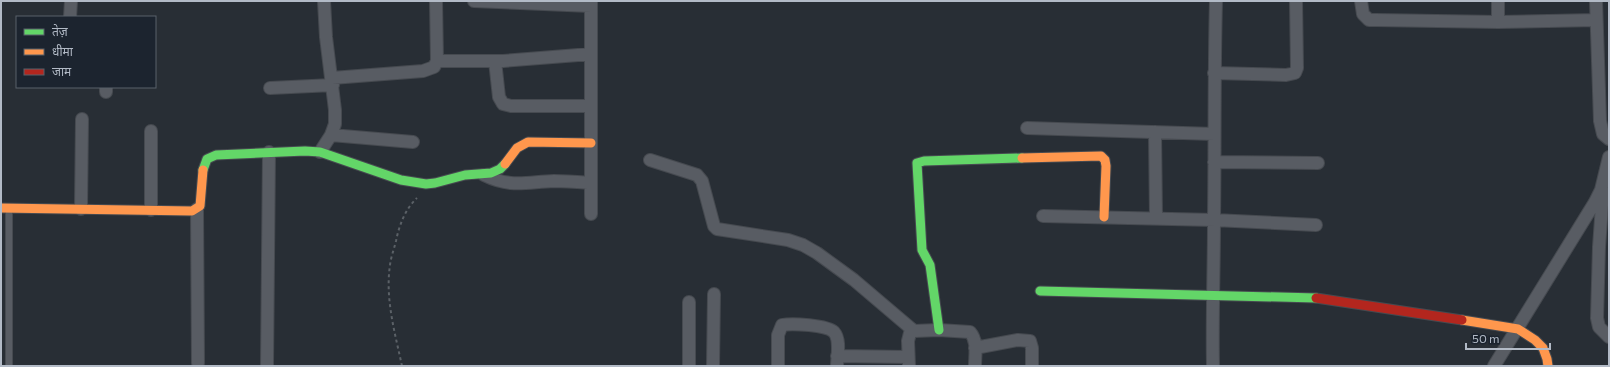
<svg xmlns="http://www.w3.org/2000/svg" width="1610" height="367" font-family="Commissioner,'Noto Sans Devanagari',sans-serif">
<style>
.lines{fill:none;stroke-linecap:round;stroke-linejoin:round}
.lane-casing{stroke:#464a50;stroke-width:8}
.street-casing{stroke:#464a50;stroke-width:14}
.fast-casing{stroke:#464a50;stroke-width:11}
.slow-casing{stroke:#464a50;stroke-width:11}
.jam-casing{stroke:#464a50;stroke-width:11}
.path{stroke:#5b6167;stroke-width:2;stroke-dasharray:3 3;stroke-linecap:butt}
.lane{stroke:#585c63;stroke-width:6}
.street{stroke:#585c63;stroke-width:12}
.fast{stroke:#63d668;stroke-width:9}
.slow{stroke:#ff974d;stroke-width:9}
.jam{stroke:#b3261e;stroke-width:9}
</style>
<rect width="100%" height="100%" fill="#282e35"/>
<g class="lines">
<defs>
<path id="lane" d="M 9,366 L 9,210"/>
<path id="street" d="M 474,1 L 591,6
M 591,1 L 591,214
M 1361,1 L 1363,14 L 1369,20 L 1376,20 L 1498,22 L 1596,20
M 1498,1 L 1498,22
M 1596,1 L 1600,121 L 1603,134 L 1609,139
M 70,17 L 71,1
M 437,61 L 503,61 L 591,54
M 495,61 L 499,97 L 503,104 L 511,106 L 591,106
M 1214,73 L 1286,75 L 1295,73 L 1297,68 L 1296,1
M 332,78 L 423,71 L 434,67 L 437,61 L 436,1
M 270,88 L 333,85
M 106,92 L 106,87
M 1027,128 L 1214,134
M 151,131 L 151,210
M 1155,132 L 1156,218
M 331,135 L 413,142
M 320,152 L 331,135 L 335,124 L 335,110 L 326,37 L 324,1
M 650,160 L 697,175 L 702,181 L 714,226 L 717,229 L 788,240 L 803,245 L 817,253 L 854,280 L 914,331
M 1214,162 L 1318,163
M 484,175 C 510,188 526,182 554,181 C 566,181 578,182 591,183
M 1603,191 L 1599,247 L 1597,318 L 1599,327 L 1609,337
M 81,209 L 82,119
M 197,209 L 198,363
M 1043,216 L 1214,220 L 1316,225
M 689,302 L 689,366
M 975,348 L 1018,340 L 1030,341 L 1032,348 L 1032,366
M 837,356 L 908,357
M 267,366 L 269,152
M 713,366 L 714,294
M 778,366 L 778,335 L 782,325 C 792,323 827,325 834,332 C 841,340 837,357 837,366
M 909,366 L 908,341 L 910,333 L 914,331 L 939,330 L 970,332 C 978,341 975,355 975,366
M 1213,366 C 1212,317 1214,269 1214,220 C 1215,147 1214,74 1216,1
M 1494,366 L 1595,202 L 1601,190 L 1609,157"/>
<path id="fast" d="M 203,170 L 207,159 L 216,155 L 305,151 L 320,152 L 401,180 L 426,184 L 435,183 L 465,175 L 491,173 L 500,169 L 505,164
M 1040,291 L 1316,298
M 939,330 L 930,265 L 922,250 L 917,163 L 924,161 L 1022,158"/>
<path id="slow" d="M 1022,158 L 1101,156 L 1105,160 L 1106,166 L 1104,217
M 505,164 L 517,148 L 528,142 L 591,143
M 1,208 L 192,211 L 200,206 L 203,170
M 1462,320 L 1518,329 L 1535,340 L 1543,348 L 1547,359 L 1548,366"/>
<path id="jam" d="M 1316,298 L 1462,320"/>
</defs>
<use href="#lane" class="lane-casing"/>
<use href="#street" class="street-casing"/>
<use href="#fast" class="fast-casing"/>
<use href="#slow" class="slow-casing"/>
<use href="#jam" class="jam-casing"/>
<path class="path" d="M 402,366 C 395,333 385,299 390,265 C 391,257 394,249 396,241 C 399,226 405,209 417,198"/>
<use href="#lane" class="lane"/>
<use href="#street" class="street"/>
<use href="#fast" class="fast"/>
<use href="#slow" class="slow"/>
<use href="#jam" class="jam"/>
</g>
<rect width="1610" height="367" fill="none" stroke="#b2bac6" stroke-width="4"/>
<rect x="16" y="16" width="140" height="72" fill="#1c242f" stroke="#58606b"/>
<rect x="24" y="29" width="20" height="6" fill="#63d668" stroke="#58606b"/>
<text x="52" y="36" font-size="12" fill="#b2bac6">तेज़</text>
<rect x="24" y="49" width="20" height="6" fill="#ff974d" stroke="#58606b"/>
<text x="52" y="56" font-size="12" fill="#b2bac6">धीमा</text>
<rect x="24" y="69" width="20" height="6" fill="#b3261e" stroke="#58606b"/>
<text x="52" y="76" font-size="12" fill="#b2bac6">जाम</text>
<path d="M1466 343v6h84v-6" fill="none" stroke="#b2bac6" stroke-width="2"/>
<text x="1472" y="343" font-size="12" fill="#b2bac6" stroke="#1c242f" stroke-width="3" paint-order="stroke">50 m</text>
</svg>
